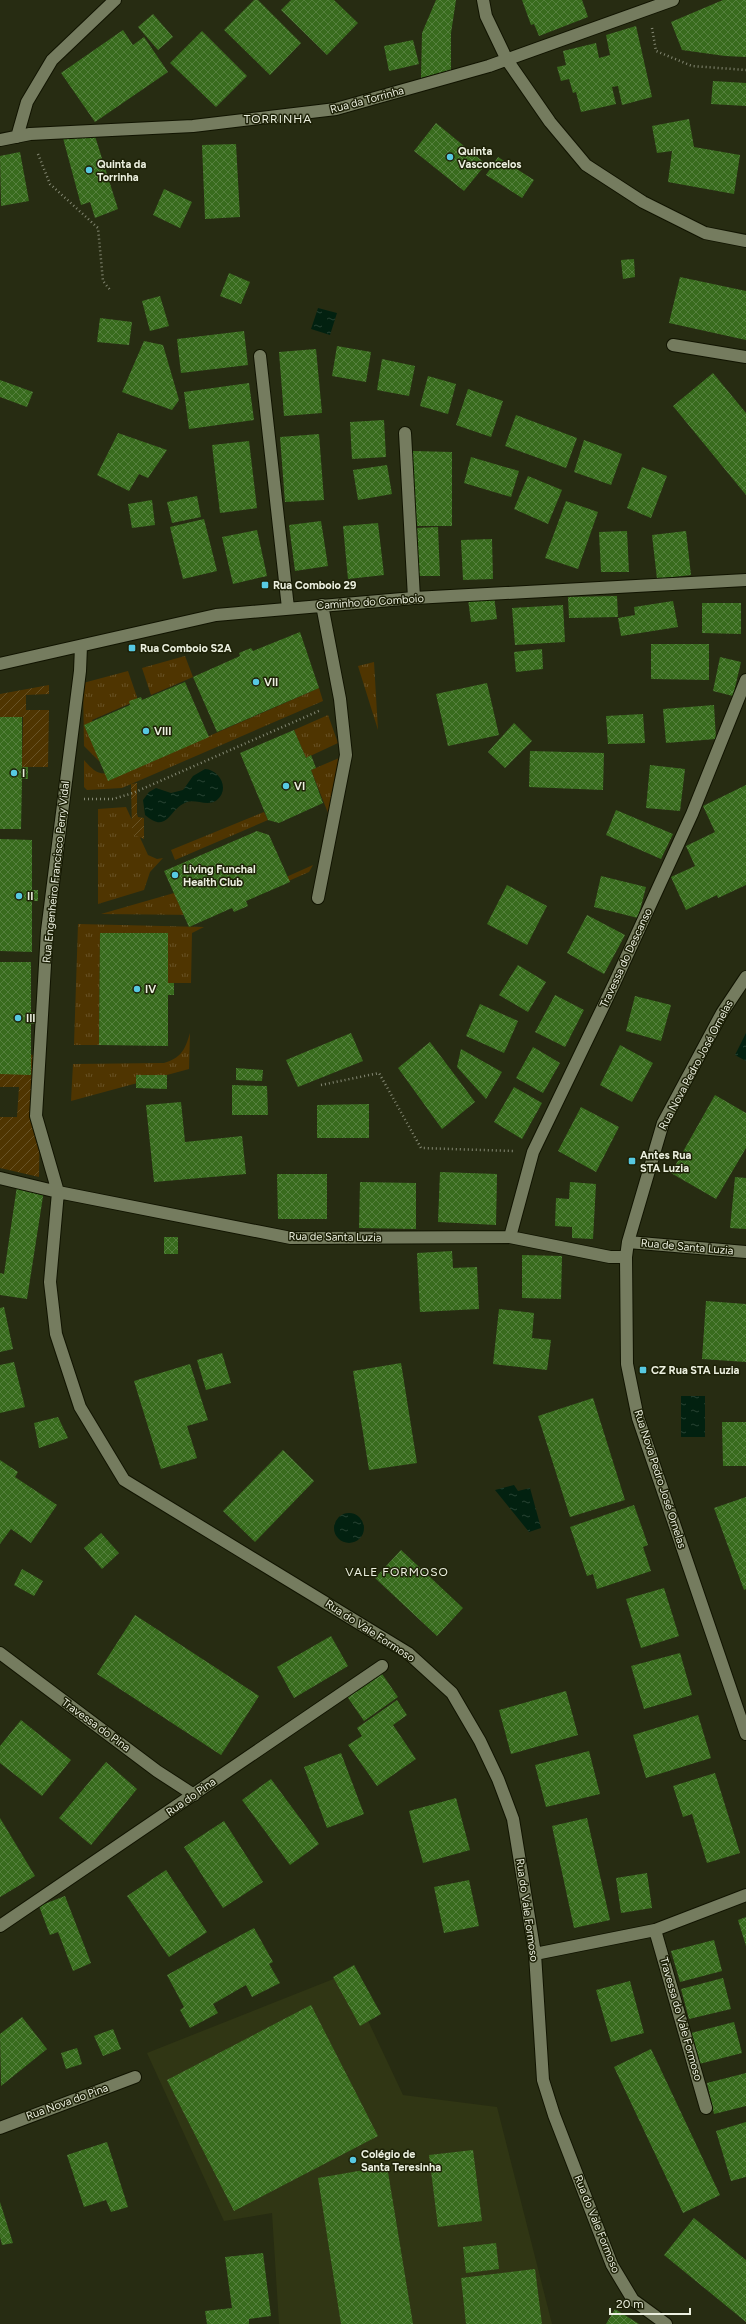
<svg xmlns="http://www.w3.org/2000/svg" width="746" height="2324" font-family="Figtree,sans-serif">
<style>
.built{fill:#303614}
.grass{fill:url(#grass-tufts)}
.garden{fill:url(#garden-furrows)}
.water{fill:url(#water-ripples)}
.building{fill:url(#building-cross-hatch)}
.lines{fill:none;stroke-linecap:round;stroke-linejoin:round}
.minor-casing{stroke:#111400;stroke-width:14}
.path{stroke:#858974;stroke-width:2.5;stroke-dasharray:1 3;stroke-linecap:butt}
.minor{stroke:#757c5f;stroke-width:12}
.poi-dot{fill:#57c9e2;stroke:#1e2208;stroke-width:1.5}
.labels{text-anchor:middle;dominant-baseline:central;stroke-width:3;stroke-linejoin:round;paint-order:stroke}
.street-label{font-size:11px;fill:#ecf0e0;stroke:#1e2208}
.poi-label{font-size:11px;font-weight:bold;fill:#ecf0e0;stroke:#1e2208;text-anchor:start}
.neighbourhood-label{font-size:12px;letter-spacing:1px;fill:#ecf0e0;stroke:#1e2208}
</style>
<defs>
<pattern id="grass-tufts" width="24" height="20" patternUnits="userSpaceOnUse"><rect width="24" height="20" fill="#4f3501"/><path d="M3 7l-1-3M5 7V3M7 7l1-3M15 17l-1-3M17 17v-4M19 17l1-3" fill="none" stroke="#685326"/></pattern>
<pattern id="garden-furrows" width="10" height="10" patternUnits="userSpaceOnUse"><rect width="10" height="10" fill="#4f3501"/><path d="M-1 1l2-2M0 10L10 0M9 11l2-2" fill="none" stroke="#685326"/></pattern>
<pattern id="water-ripples" width="26" height="14" patternUnits="userSpaceOnUse"><rect width="26" height="14" fill="#022110"/><path d="M2 4q2-2 4 0t4 0M15 11q2-2 4 0t4 0" fill="none" stroke="#274232"/></pattern>
<pattern id="building-cross-hatch" width="8" height="8" patternUnits="userSpaceOnUse"><rect width="8" height="8" fill="#386b1d"/><path d="M0 0l8 8M0 8l8-8" fill="none" stroke="#55803e"/></pattern>
</defs>
<rect width="100%" height="100%" fill="#272c12"/>
<path class="built" d="M 346,1974 L 403,2095 L 497,2107 L 552,2324 L 279,2324 L 272,2213 L 224,2221 L 147,2053 Z"/>
<path class="grass" d="M 185,656 L 193,677 L 151,695 L 142,668 Z
M 374,662 L 378,730 L 358,666 Z
M 128,671 L 138,700 L 92,720 L 109,760 L 104,763 L 99,761 L 84,746 L 83,683 Z
M 319,688 L 323,701 L 122,788 L 87,790 L 84,787 L 84,760 C 90,767 98,776 108,773 L 111,779 Z
M 328,715 L 338,743 L 306,758 L 294,730 Z
M 339,758 L 330,818 L 311,770 Z
M 126,807 L 148,855 L 157,859 L 163,858 L 150,872 L 144,890 L 98,904 L 98,809 Z
M 264,812 L 268,820 L 175,860 L 171,850 Z
M 313,865 L 309,872 L 259,894 L 257,890 Z
M 188,889 L 199,915 L 101,914 Z
M 78,924 L 204,927 L 192,933 L 191,983 L 168,983 L 168,933 L 100,933 L 99,1045 L 74,1045 Z
M 190,1033 L 189,1069 L 71,1101 L 73,1064 L 164,1063 C 181,1058 185,1050 190,1033 Z"/>
<path class="garden" d="M 49,685 L 49,694 L 26,695 L 26,710 L 49,710 L 48,767 L 22,767 L 23,717 L 0,717 L 0,694 Z
M 137,783 L 137,814 L 138,817 L 144,818 L 144,839 L 132,834 L 131,784 Z
M 0,1054 L 41,1055 L 39,1177 L 0,1168 L 0,1117 L 17,1117 L 19,1087 L 0,1087 Z"/>
<path class="water" d="M 318,308 L 337,313 L 330,335 L 311,329 Z
M 205,769 C 220,770 230,789 217,800 C 208,807 196,799 187,802 C 169,808 168,835 145,815 L 143,800 L 149,792 L 156,788 L 171,793 L 183,790 L 193,776 Z
M 746,1033 L 746,1061 L 735,1055 Z
M 681,1396 L 705,1396 L 705,1437 L 681,1437 Z
M 514,1485 L 518,1491 L 530,1488 L 541,1528 L 529,1532 L 495,1490 Z
M334 1528a15 15 0 1 1 30 0a15 15 0 1 1-30 0Z"/>
<path class="building" d="M 254,0 L 258,0 L 301,43 L 270,75 L 224,30 Z
M 291,0 L 334,0 L 358,23 L 327,55 L 281,10 Z
M 436,0 L 456,0 L 451,33 L 451,71 L 421,78 L 422,33 Z
M 522,0 L 582,0 L 588,17 L 539,36 L 534,24 L 531,25 Z
M 723,0 L 746,0 L 746,57 L 725,56 L 682,50 L 671,22 Z
M 153,14 L 173,37 L 158,50 L 138,27 Z
M 636,26 L 652,97 L 622,105 L 618,86 L 612,87 L 616,104 L 581,112 L 576,92 L 573,93 L 569,79 L 561,81 L 557,67 L 566,65 L 563,51 L 596,43 L 599,58 L 610,55 L 606,35 Z
M 123,30 L 133,45 L 144,37 L 168,72 L 95,122 L 61,73 Z
M 202,31 L 247,76 L 216,107 L 170,63 Z
M 413,40 L 419,64 L 389,71 L 384,46 Z
M 713,81 L 746,83 L 746,106 L 711,104 Z
M 689,119 L 694,147 L 740,155 L 734,194 L 668,182 L 672,151 L 657,153 L 652,126 Z
M 436,123 L 486,164 L 464,191 L 414,151 Z
M 94,133 L 118,209 L 95,218 L 90,202 L 81,205 L 63,138 Z
M 236,144 L 240,217 L 205,219 L 202,145 Z
M 20,152 L 29,201 L 1,206 L 0,156 Z
M 498,157 L 534,180 L 522,198 L 486,175 Z
M 164,189 L 192,202 L 180,228 L 153,215 Z
M 634,259 L 635,277 L 623,279 L 621,260 Z
M 229,273 L 250,282 L 241,304 L 220,296 Z
M 680,277 L 746,291 L 746,340 L 669,323 Z
M 160,296 L 169,326 L 150,331 L 142,301 Z
M 100,318 L 132,322 L 129,345 L 97,342 Z
M 244,331 L 248,365 L 181,373 L 177,339 Z
M 144,341 L 163,345 L 179,400 L 172,410 L 122,392 Z
M 337,346 L 371,352 L 366,382 L 332,376 Z
M 316,349 L 322,413 L 284,416 L 279,352 Z
M 382,359 L 415,366 L 409,396 L 377,390 Z
M 713,373 L 746,413 L 746,495 L 673,406 Z
M 428,376 L 456,384 L 448,414 L 420,406 Z
M 0,380 L 33,392 L 27,407 L 0,397 Z
M 249,383 L 254,420 L 189,429 L 184,392 Z
M 468,389 L 503,401 L 491,437 L 456,425 Z
M 516,415 L 577,438 L 566,468 L 505,446 Z
M 384,420 L 386,457 L 352,459 L 350,422 Z
M 118,433 L 167,450 L 148,478 L 139,474 L 129,491 L 97,475 Z
M 319,434 L 324,500 L 285,502 L 280,437 Z
M 584,440 L 622,454 L 611,485 L 574,472 Z
M 249,441 L 257,508 L 220,513 L 212,445 Z
M 413,451 L 452,452 L 452,526 L 412,526 Z
M 471,457 L 519,471 L 511,497 L 464,483 Z
M 387,465 L 392,494 L 358,500 L 353,470 Z
M 642,467 L 667,476 L 651,518 L 627,508 Z
M 528,476 L 562,490 L 548,524 L 514,509 Z
M 197,496 L 201,517 L 172,523 L 167,502 Z
M 152,500 L 155,525 L 132,528 L 128,504 Z
M 566,501 L 598,512 L 578,569 L 545,558 Z
M 204,519 L 217,571 L 183,579 L 170,527 Z
M 321,521 L 328,566 L 295,571 L 289,525 Z
M 378,523 L 384,575 L 348,579 L 343,526 Z
M 438,527 L 440,576 L 418,576 L 416,528 Z
M 257,530 L 267,576 L 233,584 L 222,537 Z
M 627,531 L 629,572 L 601,572 L 599,532 Z
M 686,531 L 691,575 L 657,579 L 652,535 Z
M 492,539 L 493,579 L 463,580 L 461,540 Z
M 494,596 L 497,619 L 471,622 L 468,599 Z
M 617,596 L 618,617 L 569,618 L 568,597 Z
M 673,601 L 678,627 L 621,636 L 618,618 L 635,615 L 634,607 Z
M 702,603 L 741,603 L 741,634 L 702,633 Z
M 563,605 L 565,642 L 515,645 L 512,608 Z
M 300,632 L 319,688 L 217,732 L 193,677 L 240,656 L 239,653 L 251,648 L 253,651 Z
M 651,644 L 709,644 L 709,680 L 651,679 Z
M 542,649 L 543,669 L 516,672 L 514,652 Z
M 720,657 L 741,662 L 733,696 L 713,691 Z
M 185,682 L 209,737 L 108,781 L 84,725 L 130,705 L 129,701 L 141,697 L 142,700 Z
M 487,683 L 499,735 L 448,746 L 436,694 Z
M 714,705 L 716,739 L 666,743 L 663,709 Z
M 643,714 L 645,743 L 608,744 L 606,716 Z
M 0,717 L 22,717 L 22,767 L 28,767 L 28,779 L 22,779 L 21,829 L 0,829 Z
M 514,723 L 532,741 L 505,768 L 488,752 Z
M 294,730 L 306,758 L 311,755 L 316,768 L 311,770 L 323,803 L 279,823 L 268,820 L 240,753 Z
M 530,751 L 604,753 L 603,790 L 529,787 Z
M 650,765 L 685,769 L 680,811 L 646,808 Z
M 746,785 L 746,885 L 718,898 L 717,895 L 686,910 L 671,877 L 695,866 L 686,846 L 715,832 L 703,806 Z
M 616,810 L 673,834 L 661,859 L 606,835 Z
M 257,831 L 269,835 L 290,882 L 246,901 L 248,906 L 234,912 L 232,908 L 189,927 L 164,871 Z
M 0,839 L 32,840 L 32,890 L 38,890 L 38,901 L 32,901 L 32,952 L 0,951 Z
M 601,876 L 646,887 L 638,918 L 594,907 Z
M 507,885 L 547,906 L 527,945 L 487,924 Z
M 587,915 L 625,935 L 604,974 L 567,953 Z
M 100,933 L 168,933 L 168,983 L 174,983 L 174,995 L 168,995 L 168,1046 L 99,1045 Z
M 0,962 L 31,962 L 31,1012 L 37,1013 L 37,1024 L 31,1024 L 31,1075 L 0,1074 Z
M 518,965 L 546,982 L 528,1012 L 499,995 Z
M 555,995 L 584,1010 L 565,1047 L 535,1032 Z
M 635,996 L 671,1005 L 661,1041 L 626,1031 Z
M 480,1004 L 518,1021 L 504,1053 L 466,1036 Z
M 351,1033 L 363,1061 L 298,1087 L 286,1060 Z
M 430,1042 L 475,1102 L 442,1129 L 398,1068 Z
M 620,1045 L 653,1063 L 632,1102 L 600,1085 Z
M 533,1047 L 560,1063 L 543,1093 L 516,1078 Z
M 461,1049 L 502,1072 L 486,1099 L 457,1067 Z
M 236,1068 L 263,1070 L 262,1081 L 236,1080 Z
M 136,1075 L 167,1075 L 167,1089 L 136,1088 Z
M 232,1085 L 267,1086 L 268,1115 L 232,1115 Z
M 514,1087 L 542,1103 L 522,1139 L 494,1122 Z
M 715,1095 L 746,1113 L 746,1148 L 716,1199 L 671,1173 Z
M 181,1102 L 185,1142 L 242,1136 L 246,1174 L 154,1182 L 146,1105 Z
M 369,1104 L 369,1138 L 317,1138 L 317,1105 Z
M 581,1107 L 619,1127 L 596,1172 L 558,1151 Z
M 440,1172 L 497,1174 L 496,1225 L 438,1222 Z
M 277,1174 L 327,1174 L 327,1219 L 278,1219 Z
M 735,1177 L 746,1178 L 746,1229 L 730,1228 Z
M 360,1182 L 416,1183 L 416,1229 L 359,1228 Z
M 570,1182 L 596,1184 L 593,1239 L 572,1238 L 572,1227 L 555,1226 L 556,1198 L 569,1199 Z
M 17,1186 L 44,1190 L 27,1299 L 0,1295 L 0,1273 L 4,1274 Z
M 164,1237 L 178,1237 L 178,1254 L 164,1254 Z
M 452,1251 L 453,1268 L 477,1267 L 479,1309 L 420,1312 L 417,1253 Z
M 522,1255 L 562,1256 L 561,1299 L 522,1298 Z
M 706,1301 L 746,1304 L 746,1362 L 702,1359 Z
M 4,1307 L 13,1349 L 0,1352 L 0,1308 Z
M 499,1309 L 534,1313 L 532,1338 L 551,1340 L 547,1370 L 493,1364 Z
M 222,1353 L 231,1383 L 206,1390 L 197,1360 Z
M 14,1362 L 25,1407 L 0,1413 L 0,1365 Z
M 401,1363 L 417,1463 L 369,1470 L 353,1371 Z
M 190,1364 L 208,1420 L 187,1426 L 197,1458 L 161,1469 L 134,1381 Z
M 593,1398 L 625,1500 L 570,1517 L 538,1416 Z
M 58,1417 L 68,1438 L 39,1448 L 34,1423 Z
M 722,1422 L 746,1422 L 746,1466 L 723,1466 Z
M 283,1450 L 314,1481 L 255,1542 L 223,1511 Z
M 0,1460 L 18,1472 L 15,1477 L 57,1505 L 31,1543 L 11,1529 L 0,1544 Z
M 746,1497 L 746,1589 L 744,1590 L 714,1508 Z
M 634,1505 L 648,1545 L 643,1547 L 651,1571 L 597,1589 L 593,1574 L 587,1576 L 570,1527 Z
M 101,1533 L 119,1553 L 102,1569 L 84,1548 Z
M 401,1550 L 463,1608 L 437,1636 L 375,1578 Z
M 22,1569 L 43,1581 L 34,1596 L 14,1585 Z
M 664,1588 L 679,1636 L 641,1648 L 626,1599 Z
M 135,1615 L 259,1696 L 221,1755 L 97,1674 Z
M 331,1636 L 348,1666 L 294,1698 L 277,1667 Z
M 680,1653 L 692,1695 L 644,1709 L 631,1666 Z
M 380,1671 L 398,1697 L 364,1721 L 346,1695 Z
M 566,1691 L 578,1735 L 511,1754 L 499,1710 Z
M 397,1700 L 407,1715 L 393,1725 L 416,1759 L 377,1786 L 348,1745 L 362,1736 L 357,1728 Z
M 698,1715 L 711,1758 L 646,1778 L 633,1735 Z
M 21,1720 L 71,1760 L 42,1796 L 0,1763 L 0,1746 Z
M 589,1751 L 600,1794 L 546,1807 L 535,1765 Z
M 341,1753 L 364,1814 L 327,1828 L 304,1767 Z
M 106,1762 L 137,1789 L 91,1845 L 59,1818 Z
M 715,1773 L 740,1853 L 707,1863 L 692,1814 L 683,1817 L 673,1786 Z
M 271,1779 L 319,1844 L 290,1865 L 242,1800 Z
M 456,1798 L 470,1850 L 423,1863 L 409,1811 Z
M 0,1818 L 35,1876 L 0,1897 Z
M 587,1818 L 610,1920 L 574,1928 L 552,1826 Z
M 224,1821 L 263,1882 L 223,1908 L 184,1847 Z
M 166,1870 L 207,1932 L 169,1957 L 127,1896 Z
M 647,1873 L 652,1908 L 621,1913 L 616,1878 Z
M 469,1880 L 479,1926 L 444,1933 L 434,1887 Z
M 65,1896 L 91,1963 L 73,1971 L 58,1932 L 50,1935 L 39,1906 Z
M 746,1917 L 746,1946 L 738,1920 Z
M 254,1928 L 273,1962 L 269,1964 L 280,1983 L 252,1997 L 246,1985 L 213,2004 L 218,2013 L 190,2028 L 180,2010 L 184,2007 L 167,1975 Z
M 714,1940 L 722,1971 L 680,1982 L 671,1951 Z
M 354,1965 L 381,2014 L 360,2026 L 333,1977 Z
M 723,1978 L 731,2009 L 689,2019 L 681,1989 Z
M 630,1981 L 644,2033 L 611,2042 L 596,1990 Z
M 311,2005 L 378,2136 L 234,2211 L 167,2080 Z
M 22,2017 L 47,2049 L 1,2086 L 0,2034 Z
M 734,2022 L 742,2053 L 699,2064 L 691,2033 Z
M 113,2029 L 121,2049 L 103,2056 L 94,2036 Z
M 77,2048 L 82,2064 L 66,2069 L 61,2053 Z
M 651,2049 L 720,2195 L 683,2213 L 614,2067 Z
M 746,2073 L 746,2106 L 714,2114 L 707,2083 Z
M 746,2122 L 746,2177 L 731,2181 L 716,2131 Z
M 107,2142 L 128,2207 L 111,2212 L 106,2200 L 84,2207 L 67,2155 Z
M 473,2150 L 482,2221 L 438,2227 L 429,2155 Z
M 387,2166 L 413,2324 L 341,2324 L 318,2178 Z
M 0,2202 L 13,2243 L 2,2245 L 0,2237 Z
M 694,2218 L 746,2260 L 746,2322 L 664,2255 Z
M 496,2243 L 499,2269 L 466,2273 L 463,2247 Z
M 263,2253 L 271,2316 L 249,2319 L 249,2324 L 207,2324 L 205,2311 L 232,2308 L 225,2257 Z
M 535,2269 L 542,2324 L 466,2324 L 461,2278 Z
M 615,2309 L 639,2324 L 606,2324 Z"/>
<g class="lines">
<defs>
<path id="minor" d="M 483,0 L 486,16 L 507,60 L 550,122 L 586,165 L 643,202 L 705,233 L 746,241
M 17,137 L 27,102 L 52,60 L 115,0
M 0,140 L 30,134 L 193,126 L 336,109 L 489,66 L 673,0
M 673,345 L 746,357
M 260,356 L 288,608
M 405,433 L 414,598
M 81,646 L 80,671 L 47,931 L 36,1116 L 58,1192 L 50,1282 L 56,1334 L 80,1407 L 124,1480 L 408,1653 L 452,1693 L 480,1741 L 498,1779 L 513,1819 L 535,1954 L 543,2080 L 554,2115 L 612,2265 L 633,2300 L 666,2324
M 0,664 L 216,615 L 414,598 L 746,580
M 318,898 L 346,755 L 340,699 L 322,605
M 746,977 L 722,1013 L 663,1123 L 628,1242 L 626,1257 L 627,1364 L 638,1418 L 746,1734
M 0,1178 L 58,1192 L 291,1238 L 510,1237 L 610,1257 L 626,1257
M 510,1237 L 533,1152 L 614,984 L 692,814 L 746,680
M 628,1242 L 746,1252
M 0,1653 L 157,1771 L 194,1795
M 0,1926 L 382,1666
M 655,1930 L 706,2108
M 535,1954 L 655,1930 L 746,1895
M 0,2128 L 135,2077"/>
</defs>
<use href="#minor" class="minor-casing"/>
<path class="path" d="M 652,28 L 656,51 L 692,66 L 746,70
M 38,154 L 50,184 L 98,228 L 103,281 L 111,291
M 84,799 L 113,799 L 133,793 L 321,710
M 321,1085 L 379,1073 L 421,1148 L 513,1151"/>
<use href="#minor" class="minor"/>
</g>
<g class="poi-dot">
<circle cx="450" cy="157" r="4"/>
<circle cx="89" cy="170" r="4"/>
<rect x="261" y="581" width="8" height="8" rx="2"/>
<rect x="128" y="644" width="8" height="8" rx="2"/>
<circle cx="256" cy="682" r="4"/>
<circle cx="146" cy="731" r="4"/>
<circle cx="14" cy="773" r="4"/>
<circle cx="286" cy="786" r="4"/>
<circle cx="175" cy="875" r="4"/>
<circle cx="19" cy="896" r="4"/>
<circle cx="137" cy="989" r="4"/>
<circle cx="18" cy="1018" r="4"/>
<rect x="628" y="1157" width="8" height="8" rx="2"/>
<rect x="639" y="1366" width="8" height="8" rx="2"/>
<circle cx="353" cy="2160" r="4"/>
</g>
<g class="labels">
<g class="street-label">
<text transform="translate(367 100) rotate(-15)">Rua da Torrinha</text>
<text transform="translate(370 602) rotate(-4)">Caminho do Comboio</text>
<text transform="translate(56 872) rotate(-84)">Rua Engenheiro Francisco Perry Vidal</text>
<text transform="translate(626 958) rotate(-65)">Travessa do Descanso</text>
<text transform="translate(696 1065) rotate(-62)">Rua Nova Pedro José Ornelas</text>
<text transform="translate(335 1237) rotate(1)">Rua de Santa Luzia</text>
<text transform="translate(687 1247) rotate(5)">Rua de Santa Luzia</text>
<text transform="translate(660 1479) rotate(72)">Rua Nova Pedro José Ornelas</text>
<text transform="translate(370 1631) rotate(33)">Rua do Vale Formoso</text>
<text transform="translate(96 1725) rotate(36)">Travessa do Pina</text>
<text transform="translate(191 1797) rotate(-35)">Rua do Pina</text>
<text transform="translate(527 1910) rotate(82)">Rua do Vale Formoso</text>
<text transform="translate(681 2019) rotate(74)">Travessa do Vale Formoso</text>
<text transform="translate(67 2102) rotate(-20)">Rua Nova do Pina</text>
<text transform="translate(597 2224) rotate(68)">Rua do Vale Formoso</text>
</g>
<g class="poi-label">
<text x="458" y="151">Quinta<tspan x="458" dy="13">Vasconcelos</tspan></text>
<text x="97" y="164">Quinta da<tspan x="97" dy="13">Torrinha</tspan></text>
<text x="273" y="585">Rua Comboio 29</text>
<text x="140" y="648">Rua Comboio S2A</text>
<text x="264" y="682">VII</text>
<text x="154" y="731">VIII</text>
<text x="22" y="773">I</text>
<text x="294" y="786">VI</text>
<text x="183" y="869">Living Funchal<tspan x="183" dy="13">Health Club</tspan></text>
<text x="27" y="896">II</text>
<text x="145" y="989">IV</text>
<text x="26" y="1018">III</text>
<text x="640" y="1155">Antes Rua<tspan x="640" dy="13">STA Luzia</tspan></text>
<text x="651" y="1370">CZ Rua STA Luzia</text>
<text x="361" y="2154">Colégio de<tspan x="361" dy="13">Santa Teresinha</tspan></text>
</g>
<g class="neighbourhood-label">
<text x="278" y="119">TORRINHA</text>
<text x="397" y="1572">VALE FORMOSO</text>
</g>
</g>
<path d="M610 2308v6h80v-6" fill="none" stroke="#ecf0e0" stroke-width="2"/>
<text x="616" y="2308" font-size="12" fill="#ecf0e0" stroke="#1e2208" stroke-width="3" paint-order="stroke">20 m</text>
</svg>
